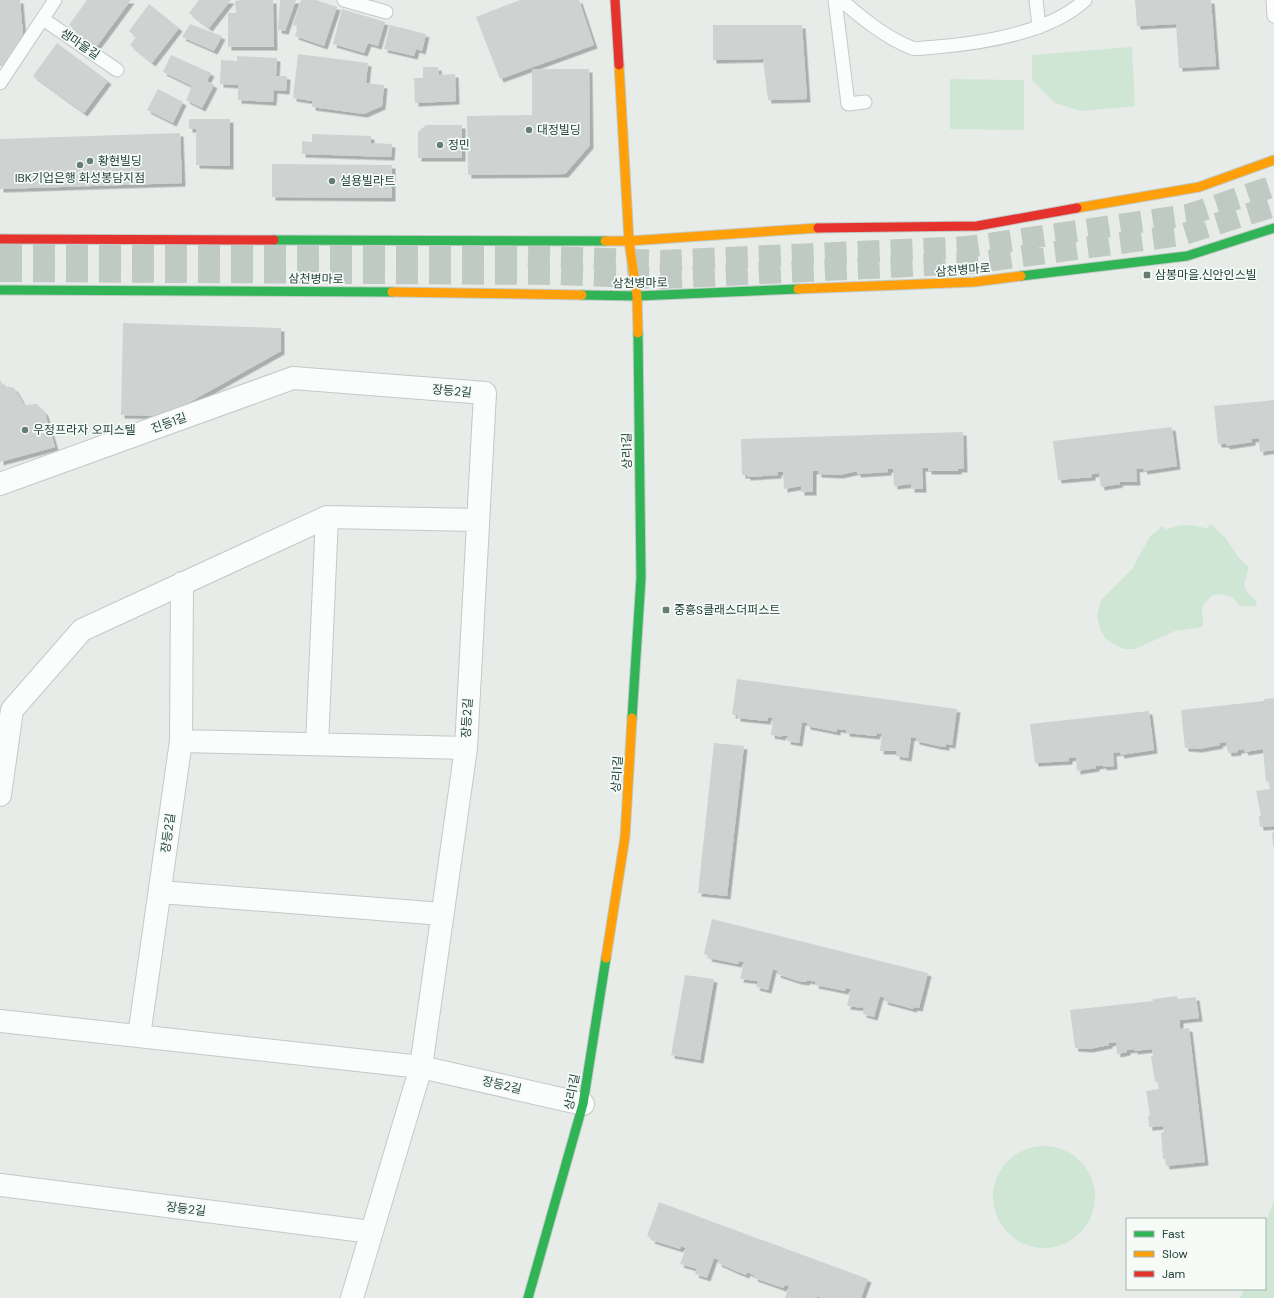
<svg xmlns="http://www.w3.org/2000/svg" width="1274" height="1298" font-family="'DM Sans','Noto Sans KR',sans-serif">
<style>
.green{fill:#cfe6d4}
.building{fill:#ced3d1;filter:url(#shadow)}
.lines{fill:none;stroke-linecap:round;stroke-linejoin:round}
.secondary-tunnel{stroke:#c0cac5;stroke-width:22;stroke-dasharray:22 11;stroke-linecap:butt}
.lane-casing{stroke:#c4c9c6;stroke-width:15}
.street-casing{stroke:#c4c9c6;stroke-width:24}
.fast-casing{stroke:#c2cac6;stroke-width:11}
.slow-casing{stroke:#c2cac6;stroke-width:11}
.jam-casing{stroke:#c2cac6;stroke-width:11}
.lane{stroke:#fbfcfc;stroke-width:13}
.street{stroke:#fbfcfc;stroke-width:22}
.fast{stroke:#30b455;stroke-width:9}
.slow{stroke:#ff9f0a;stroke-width:9}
.jam{stroke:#e5322d;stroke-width:9}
.poi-dot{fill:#677e75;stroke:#f6fbf8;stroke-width:1.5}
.labels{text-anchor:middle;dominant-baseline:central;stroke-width:3.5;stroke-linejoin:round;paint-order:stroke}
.street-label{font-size:12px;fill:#224237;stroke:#f6fbf8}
.poi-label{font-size:12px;fill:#224237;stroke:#f6fbf8;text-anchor:start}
</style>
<defs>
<filter id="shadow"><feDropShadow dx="3.5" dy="3.5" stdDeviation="0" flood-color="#0004"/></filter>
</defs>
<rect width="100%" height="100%" fill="#e7ece9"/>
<path class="green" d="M 1132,47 L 1135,106 L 1081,111 L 1055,103 L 1032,80 L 1032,55 Z
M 950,79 L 1024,80 L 1024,130 L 950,129 Z
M 1210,524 L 1225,537 L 1239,558 L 1248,566 C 1248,584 1236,583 1256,601 L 1257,604 L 1255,606 L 1240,606 C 1232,595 1225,593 1212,595 L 1202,607 L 1203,624 L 1202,627 L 1175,631 L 1135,649 L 1125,649 L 1115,645 L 1106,639 L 1101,631 L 1097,616 L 1101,600 L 1132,569 L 1150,536 L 1163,526 L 1166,530 C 1179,523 1193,524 1207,529 Z
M993 1197a51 51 0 1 1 102 0a51 51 0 1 1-102 0Z
M 1274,1200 L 1274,1298 L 1240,1298 L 1244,1289 L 1265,1289 L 1265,1226 Z"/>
<path class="building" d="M 0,0 L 20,0 L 23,35 L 3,66 L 0,66 Z
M 87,0 L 131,0 L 97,46 L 69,25 Z
M 199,0 L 231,0 L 209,28 L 189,13 Z
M 241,0 L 273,0 L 274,47 L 228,47 L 228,13 L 236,13 L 235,1 Z
M 280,0 L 296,0 L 285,31 L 278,30 Z
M 301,0 L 316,0 L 337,7 L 324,46 L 295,36 L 298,26 L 293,25 Z
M 520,0 L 579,0 L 594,45 L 500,79 L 476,17 Z
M 1135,0 L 1211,0 L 1216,66 L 1179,68 L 1176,24 L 1137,26 Z
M 149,4 L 179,28 L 152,63 L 130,45 L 136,37 L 129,31 Z
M 342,9 L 385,22 L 378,46 L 368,43 L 364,53 L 333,44 Z
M 190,24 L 222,36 L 214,51 L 182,37 Z
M 390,25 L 426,34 L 422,51 L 416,49 L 414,56 L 384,49 Z
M 713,25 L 802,25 L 807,99 L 768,100 L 763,59 L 713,60 Z
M 57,43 L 108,81 L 84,113 L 33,76 Z
M 298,54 L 368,63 L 366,83 L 384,85 L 382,106 L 364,114 L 312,107 L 312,101 L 293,98 Z
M 171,55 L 211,73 L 207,81 L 214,85 L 202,108 L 186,100 L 192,86 L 163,72 Z
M 237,56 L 277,58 L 276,76 L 287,76 L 286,91 L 274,90 L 273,102 L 238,100 L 238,85 L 220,84 L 221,60 L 237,61 Z
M 423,67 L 438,67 L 439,75 L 455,74 L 456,101 L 415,103 L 414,78 L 423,78 Z
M 532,69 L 589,69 L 590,145 L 565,174 L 468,175 L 467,116 L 532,115 Z
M 158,89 L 183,102 L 173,123 L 147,110 Z
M 189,119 L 230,119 L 230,166 L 196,165 L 196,129 L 189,129 Z
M 426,125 L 462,125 L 462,158 L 418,158 L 418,132 Z
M 180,133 L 182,183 L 0,189 L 0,139 Z
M 312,134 L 371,136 L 371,143 L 392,144 L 391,157 L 302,154 L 302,141 L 312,142 Z
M 272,164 L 392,165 L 392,198 L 272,197 Z
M 123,323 L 281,328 L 281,351 L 165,416 L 121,415 Z
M 0,380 L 4,386 L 14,388 L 24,405 L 37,404 L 45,413 L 55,447 L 0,462 Z
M 1274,400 L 1274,450 L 1260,452 L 1259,438 L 1252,439 L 1252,442 L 1226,446 L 1226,444 L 1218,444 L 1214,406 Z
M 1172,427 L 1177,466 L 1144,471 L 1143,468 L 1136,469 L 1137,482 L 1119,482 L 1120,484 L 1101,487 L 1099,473 L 1092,474 L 1092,477 L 1058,480 L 1053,441 Z
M 963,432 L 964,469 L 958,469 L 958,471 L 928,471 L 928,468 L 922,468 L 923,489 L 911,489 L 911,484 L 894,486 L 893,469 L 888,469 L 888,472 L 857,474 L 857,471 L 840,475 L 818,474 L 818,471 L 813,471 L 813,492 L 801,492 L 801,486 L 784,489 L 783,472 L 778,472 L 778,475 L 747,477 L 747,475 L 742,475 L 741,439 Z
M 737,679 L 957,709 L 952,745 L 946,744 L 946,747 L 938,746 L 916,741 L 916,738 L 911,737 L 908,758 L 896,756 L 897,751 L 880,751 L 882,734 L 877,733 L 876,736 L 846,733 L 846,730 L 837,729 L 837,732 L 807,726 L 807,723 L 802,722 L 799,743 L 787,741 L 788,736 L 782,735 L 782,737 L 771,735 L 773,718 L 768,717 L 767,721 L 737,718 L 737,715 L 732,715 Z
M 1274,698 L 1274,826 L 1260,827 L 1259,816 L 1261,816 L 1256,791 L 1270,789 L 1268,781 L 1266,782 L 1263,749 L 1245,752 L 1244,749 L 1238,750 L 1238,752 L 1228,753 L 1226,742 L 1219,743 L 1220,745 L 1199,749 L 1185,748 L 1181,710 L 1264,701 L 1264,699 Z
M 1149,711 L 1154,750 L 1121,755 L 1120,752 L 1113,753 L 1114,766 L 1103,767 L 1103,765 L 1096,766 L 1096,768 L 1077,771 L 1076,757 L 1069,758 L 1069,761 L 1035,763 L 1030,724 Z
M 714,743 L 744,746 L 727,896 L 698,893 Z
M 1274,832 L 1274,846 L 1273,846 L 1272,833 Z
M 712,919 L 928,973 L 919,1008 L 914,1007 L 913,1009 L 884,1001 L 885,998 L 880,996 L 874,1017 L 863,1014 L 864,1008 L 847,1006 L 851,989 L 846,988 L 845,991 L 815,985 L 816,982 L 807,980 L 806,982 L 798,981 L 777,974 L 778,971 L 773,969 L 768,990 L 756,987 L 758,981 L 740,979 L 744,962 L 739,961 L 738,964 L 708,958 L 709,956 L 704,954 Z
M 685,975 L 714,979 L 700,1060 L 671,1055 Z
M 1177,996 L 1178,999 L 1196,997 L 1199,1018 L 1180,1020 L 1180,1029 L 1189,1028 L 1205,1162 L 1166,1166 L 1165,1159 L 1163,1159 L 1161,1133 L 1164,1132 L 1163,1126 L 1149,1127 L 1148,1116 L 1150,1115 L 1146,1091 L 1159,1089 L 1158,1081 L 1155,1082 L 1151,1056 L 1153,1056 L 1152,1049 L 1134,1051 L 1134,1049 L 1127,1050 L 1127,1052 L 1117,1054 L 1116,1042 L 1109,1043 L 1109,1045 L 1089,1049 L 1075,1048 L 1070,1010 L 1153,1001 L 1153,999 Z
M 659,1202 L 868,1279 L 861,1298 L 821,1298 L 817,1296 L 816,1298 L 785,1298 L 789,1286 L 785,1285 L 783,1288 L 754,1278 L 755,1276 L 747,1272 L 746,1275 L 738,1272 L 718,1263 L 719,1260 L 714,1258 L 707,1278 L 695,1274 L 697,1269 L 680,1264 L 686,1248 L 681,1246 L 680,1249 L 651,1240 L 652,1238 L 647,1236 Z"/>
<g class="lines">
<path class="secondary-tunnel" d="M 0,255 L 523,256 L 661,261 L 967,247 L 1188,215 L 1274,186
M 0,271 L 553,274 L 663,278 L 971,263 L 1181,235 L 1274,206"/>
<defs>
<path id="lane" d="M 344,0 L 386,12
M 835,0 L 848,104 L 865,102
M 841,0 C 862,18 886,38 912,48 C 918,50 929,47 936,47 C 982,43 1050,33 1085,0
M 1036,0 L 1039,27
M 1273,0 L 1274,16
M 43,19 L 117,70
M 0,83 L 55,0"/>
<path id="street" d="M 0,484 L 293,378 L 485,393 L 466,748 L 421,1067 L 352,1298
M 181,741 L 466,748
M 317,744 L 327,517
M 0,795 L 12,710 L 82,630 L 327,517 L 478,520
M 160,892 L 442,914
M 0,1021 L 421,1067 L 583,1104
M 139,1036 L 181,741 L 182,583
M 0,1185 L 371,1232"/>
<path id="fast" d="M 274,240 L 605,241
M 1021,276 L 1187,256 L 1274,228
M 0,290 L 392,292
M 582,295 L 637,296 L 798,289
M 632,718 L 641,578 L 638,333
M 528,1298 L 583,1104 L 606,958"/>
<path id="slow" d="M 619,65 L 629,241 L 637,296 L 638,333
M 1077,208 L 1199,187 L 1274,160
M 605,241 L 629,241 L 818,228
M 798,289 L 974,282 L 1021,276
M 392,292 L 582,295
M 606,958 L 625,837 L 632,718"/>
<path id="jam" d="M 615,0 L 619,65
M 818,228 L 977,226 L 1077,208
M 0,239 L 274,240"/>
</defs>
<use href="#lane" class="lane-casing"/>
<use href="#street" class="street-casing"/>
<use href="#fast" class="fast-casing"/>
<use href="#slow" class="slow-casing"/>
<use href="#jam" class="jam-casing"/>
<use href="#lane" class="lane"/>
<use href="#street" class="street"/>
<use href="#fast" class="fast"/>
<use href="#slow" class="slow"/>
<use href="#jam" class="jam"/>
</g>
<g class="poi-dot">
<circle cx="529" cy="130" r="4"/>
<circle cx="440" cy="145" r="4"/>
<circle cx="90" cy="161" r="4"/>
<circle cx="80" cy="165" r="4"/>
<circle cx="332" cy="181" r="4"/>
<rect x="1143" y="271" width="8" height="8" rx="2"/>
<circle cx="25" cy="430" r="4"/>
<rect x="662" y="606" width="8" height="8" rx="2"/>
</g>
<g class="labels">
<g class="street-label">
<text transform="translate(80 44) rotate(34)">샘마을길</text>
<text transform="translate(963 270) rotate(-4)">삼천병마로</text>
<text transform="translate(316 279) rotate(1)">삼천병마로</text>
<text transform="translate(640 283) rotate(-1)">삼천병마로</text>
<text transform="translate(452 391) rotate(5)">장등2길</text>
<text transform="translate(169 423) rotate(-20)">진등1길</text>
<text transform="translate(627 451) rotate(-91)">상리1길</text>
<text transform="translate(467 718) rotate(-87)">장등2길</text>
<text transform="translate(617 774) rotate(-86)">상리1길</text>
<text transform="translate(168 833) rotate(-82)">장등2길</text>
<text transform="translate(502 1085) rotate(13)">장등2길</text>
<text transform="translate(572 1092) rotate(-79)">상리1길</text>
<text transform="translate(186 1209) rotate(7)">장등2길</text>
</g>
<g class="poi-label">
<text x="537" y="130">대정빌딩</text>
<text x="448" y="145">정민</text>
<text x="98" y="161">황현빌딩</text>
<text x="80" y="178" text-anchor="middle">IBK기업은행 화성봉담지점</text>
<text x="340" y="181">설용빌라트</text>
<text x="1155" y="275">삼봉마을.신안인스빌</text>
<text x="33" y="430">우정프라자 오피스텔</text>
<text x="674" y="610">중흥S클래스더퍼스트</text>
</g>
</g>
<rect x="1126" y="1218" width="140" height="72" fill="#f6fbf8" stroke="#a1b1ab"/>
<rect x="1134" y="1231" width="20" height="6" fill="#30b455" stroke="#a1b1ab"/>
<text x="1162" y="1238" font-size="12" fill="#224237">Fast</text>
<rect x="1134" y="1251" width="20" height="6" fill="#ff9f0a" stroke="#a1b1ab"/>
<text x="1162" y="1258" font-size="12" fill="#224237">Slow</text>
<rect x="1134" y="1271" width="20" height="6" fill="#e5322d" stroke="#a1b1ab"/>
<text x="1162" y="1278" font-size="12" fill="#224237">Jam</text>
</svg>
